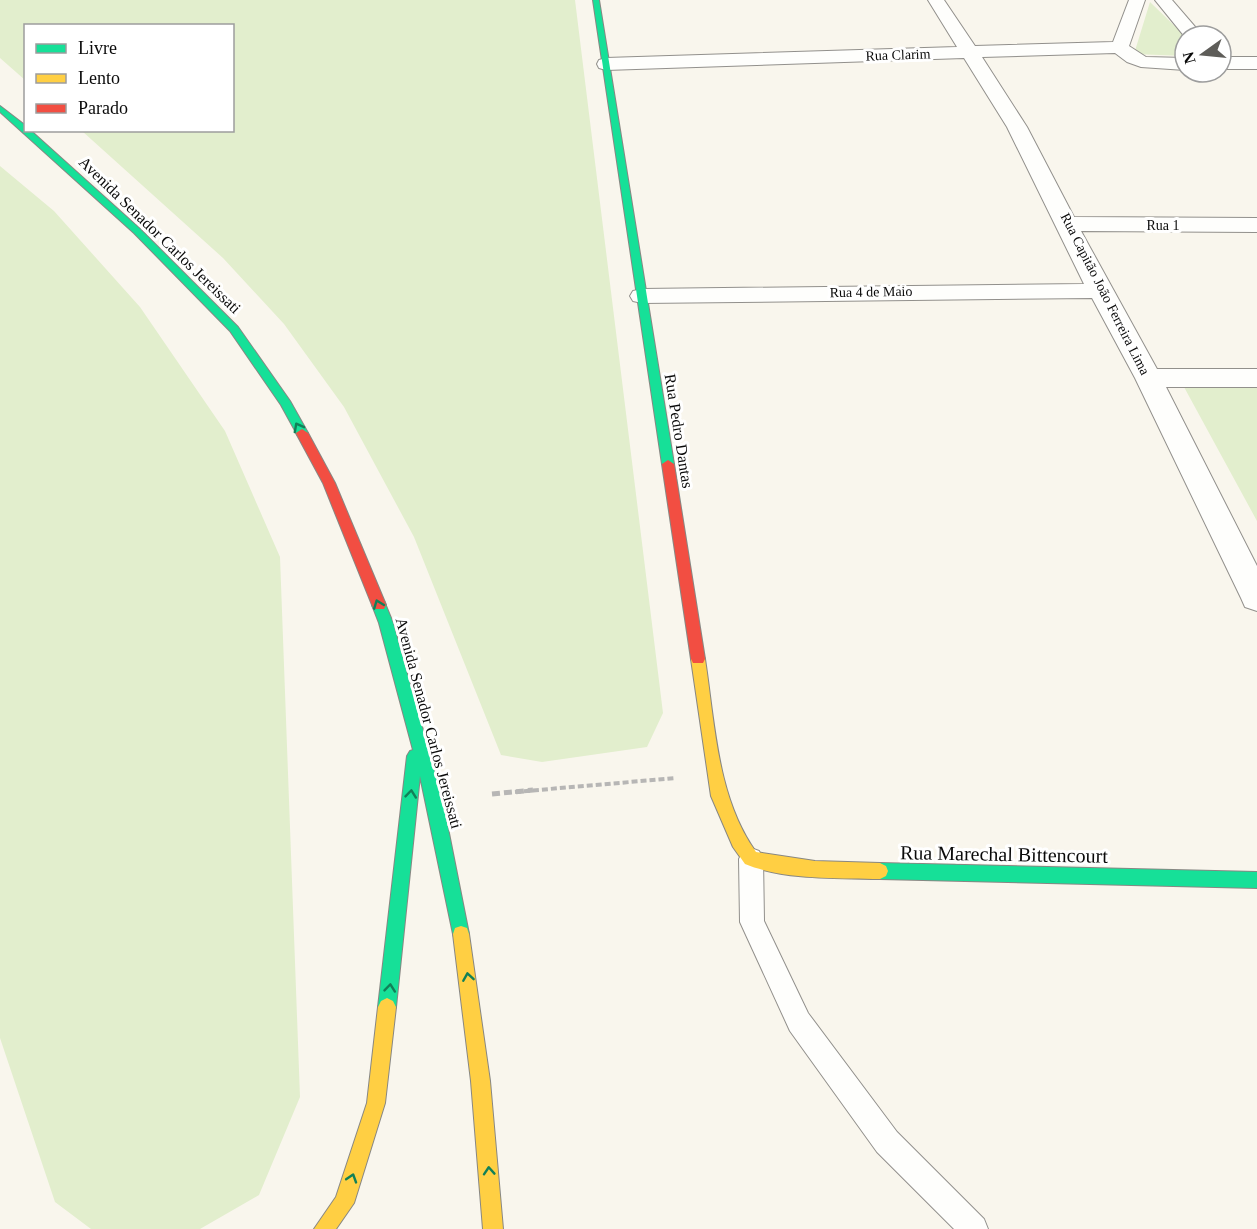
<svg xmlns="http://www.w3.org/2000/svg" width="1257" height="1229" font-family="Georgia,serif">
<style>
.green{fill:#e2eecd}
.lines{fill:none;stroke-linecap:round;stroke-linejoin:round}
.lane-casing{stroke:#92908c;stroke-width:2}
.street-casing{stroke:#92908c;stroke-width:2}
.fast-casing{stroke:#888783;stroke-width:2}
.slow-casing{stroke:#888783;stroke-width:2}
.jam-casing{stroke:#888783;stroke-width:2}
.path-far1{stroke:#b7b6b5;stroke-width:4;stroke-dasharray:6 3;stroke-linecap:butt}
.path{stroke:#b7b6b5;stroke-width:5;stroke-dasharray:8 4;stroke-linecap:butt}
.lane{fill:#fefefc;fill-rule:evenodd}
.street{fill:#fefefc;fill-rule:evenodd}
.fast{fill:#16e098;fill-rule:evenodd}
.slow{fill:#ffcf43;fill-rule:evenodd}
.jam{fill:#f24e42;fill-rule:evenodd}
.oneway{stroke:#118058}
.labels{text-anchor:middle;dominant-baseline:central;stroke-width:6;stroke-linejoin:round;paint-order:stroke}
.far-street-label{font-size:14px;fill:#0a0a0a;stroke:#fff}
.street-label{font-size:16px;fill:#0a0a0a;stroke:#fff}
.near-street-label{font-size:20px;fill:#0a0a0a;stroke:#fff}
</style>
<rect width="100%" height="100%" fill="#f9f6ed"/>
<path class="green" d="M 0,0 L 575,0 L 663,713 L 647,747 L 542,762 L 501,755 L 414,537 L 344,407 L 284,324 L 223,258 L 82,131 L 232,130 L 232,26 L 26,26 L 25,80 L 0,58 Z
M 1150,2 L 1185,36 L 1185,56 L 1134,54 Z
M 0,166 L 54,211 L 140,307 L 225,431 L 280,557 L 300,1097 L 259,1195 L 200,1229 L 91,1229 L 55,1202 L 0,1038 Z
M 1184,387 L 1257,387 L 1257,521 Z"/>
<g class="lines">
<defs>
<path id="lane" d="M 751,848 L 759,851 L 763,859 L 764,921 L 808,1013 L 897,1132 L 984,1219 L 988,1229 L 954,1229 L 877,1152 L 790,1031 L 740,922 L 739,859 L 743,851 Z"/>
<path id="street" d="M 928,0 L 944,0 L 975,46 L 1113,42 L 1129,0 L 1145,0 L 1129,46 L 1146,57 L 1185,58 L 1185,70 L 1141,67 L 1127,62 L 1115,53 L 982,57 L 1027,127 L 1074,217 L 1257,218 L 1257,232 L 1081,231 L 1157,369 L 1257,369 L 1257,387 L 1166,387 L 1257,566 L 1257,611 L 1245,607 L 1241,598 L 1135,378 L 1092,298 L 642,303 L 633,301 L 630,296 L 633,291 L 642,289 L 1084,284 L 1007,127 L 964,58 L 606,70 L 599,68 L 597,64 L 599,60 L 606,58 L 957,47 Z
M 1155,0 L 1172,0 L 1203,36 L 1185,37 Z
M 1221,57 L 1257,57 L 1257,69 L 1221,69 Z"/>
<path id="fast" d="M 593,0 L 599,0 L 674,464 L 668,468 L 662,464 Z
M 0,106 L 26,126 L 26,130 L 30,130 L 140,229 L 238,327 L 290,401 L 308,433 L 306,436 L 298,436 L 281,405 L 230,331 L 134,233 L 0,112 Z
M 379,600 L 384,601 L 393,623 L 442,798 L 469,934 L 467,940 L 461,942 L 455,940 L 453,934 L 420,776 L 396,1007 L 393,1013 L 387,1016 L 381,1013 L 378,1007 L 407,756 L 410,751 L 413,750 L 379,623 L 372,605 L 374,601 Z
M 880,863 L 1257,872 L 1257,888 L 880,879 L 874,876 L 872,871 L 874,866 Z"/>
<path id="slow" d="M 698,653 L 703,655 L 705,659 C 715,724 717,798 756,852 L 815,861 L 880,863 L 886,866 L 888,871 L 886,876 L 880,879 C 838,878 784,880 745,864 L 733,847 L 711,796 L 691,659 L 693,655 Z
M 461,926 L 467,928 L 469,934 L 490,1081 L 503,1229 L 483,1229 L 471,1081 L 453,934 L 455,928 Z
M 387,998 L 393,1001 L 396,1007 L 385,1103 L 354,1203 L 336,1229 L 314,1229 L 336,1197 L 367,1103 L 378,1007 L 381,1001 Z"/>
<path id="jam" d="M 302,429 L 308,433 L 335,483 L 386,605 L 384,609 L 374,609 L 372,605 L 323,483 L 296,433 Z
M 668,460 L 674,464 L 705,659 L 703,663 L 693,663 L 691,659 L 662,464 Z"/>
</defs>
<use href="#lane" class="lane-casing"/>
<use href="#street" class="street-casing"/>
<use href="#fast" class="fast-casing"/>
<use href="#slow" class="slow-casing"/>
<use href="#jam" class="jam-casing"/>
<path class="path-far1" d="M 515,792 L 676,778"/>
<path class="path" d="M 492,794 L 533,790"/>
<use href="#lane" class="lane"/>
<use href="#street" class="street"/>
<use href="#fast" class="fast"/>
<use href="#slow" class="slow"/>
<use href="#jam" class="jam"/>
</g>
<defs><path id="oneway-chevron" d="M-2-3.5L2.5 0L-2 3.5" fill="none" stroke-width="1.6" stroke-linecap="round" stroke-linejoin="round" transform="scale(1.5)"/></defs>
<g class="oneway">
<use href="#oneway-chevron" transform="translate(298 427) rotate(-118)"/>
<use href="#oneway-chevron" transform="translate(378 604) rotate(-111)"/>
<use href="#oneway-chevron" transform="translate(411 794) rotate(-84)"/>
<use href="#oneway-chevron" transform="translate(468 977) rotate(-99)"/>
<use href="#oneway-chevron" transform="translate(390 988) rotate(-84)"/>
<use href="#oneway-chevron" transform="translate(489 1171) rotate(-94)"/>
<use href="#oneway-chevron" transform="translate(352 1178) rotate(-72)"/>
</g>
<g class="labels">
<g class="far-street-label">
<text transform="translate(898 55) rotate(-2)">Rua Clarim</text>
<text x="1163" y="225">Rua 1</text>
<text transform="translate(871 292) rotate(-1)">Rua 4 de Maio</text>
<text transform="translate(1105 294) rotate(63)">Rua Capitão João Ferreira Lima</text>
</g>
<g class="street-label">
<text transform="translate(160 235) rotate(44)">Avenida Senador Carlos Jereissati</text>
<text transform="translate(679 431) rotate(81)">Rua Pedro Dantas</text>
<text transform="translate(429 723) rotate(75)">Avenida Senador Carlos Jereissati</text>
</g>
<g class="near-street-label">
<text transform="translate(1004 854) rotate(1)">Rua Marechal Bittencourt</text>
</g>
</g>
<rect x="24" y="24" width="210" height="108" fill="#ffffff" stroke="#9d9d9d" stroke-width="1.5"/>
<rect x="36" y="44" width="30" height="9" fill="#16e098" stroke="#9d9d9d" stroke-width="1.5"/>
<text x="78" y="54" font-size="18" fill="#0a0a0a">Livre</text>
<rect x="36" y="74" width="30" height="9" fill="#ffcf43" stroke="#9d9d9d" stroke-width="1.5"/>
<text x="78" y="84" font-size="18" fill="#0a0a0a">Lento</text>
<rect x="36" y="104" width="30" height="9" fill="#f24e42" stroke="#9d9d9d" stroke-width="1.5"/>
<text x="78" y="114" font-size="18" fill="#0a0a0a">Parado</text>
<g transform="translate(1203 54) rotate(255)"><circle r="28" fill="#ffffff" stroke="#9d9d9d" stroke-width="1.5"/>
<path d="M0-4.5L10 22L0 15L-10 22Z" fill="#5e5d59"/>
<text y="-9" font-size="16" font-weight="bold" text-anchor="middle" fill="#0a0a0a">N</text>
</g>
</svg>
